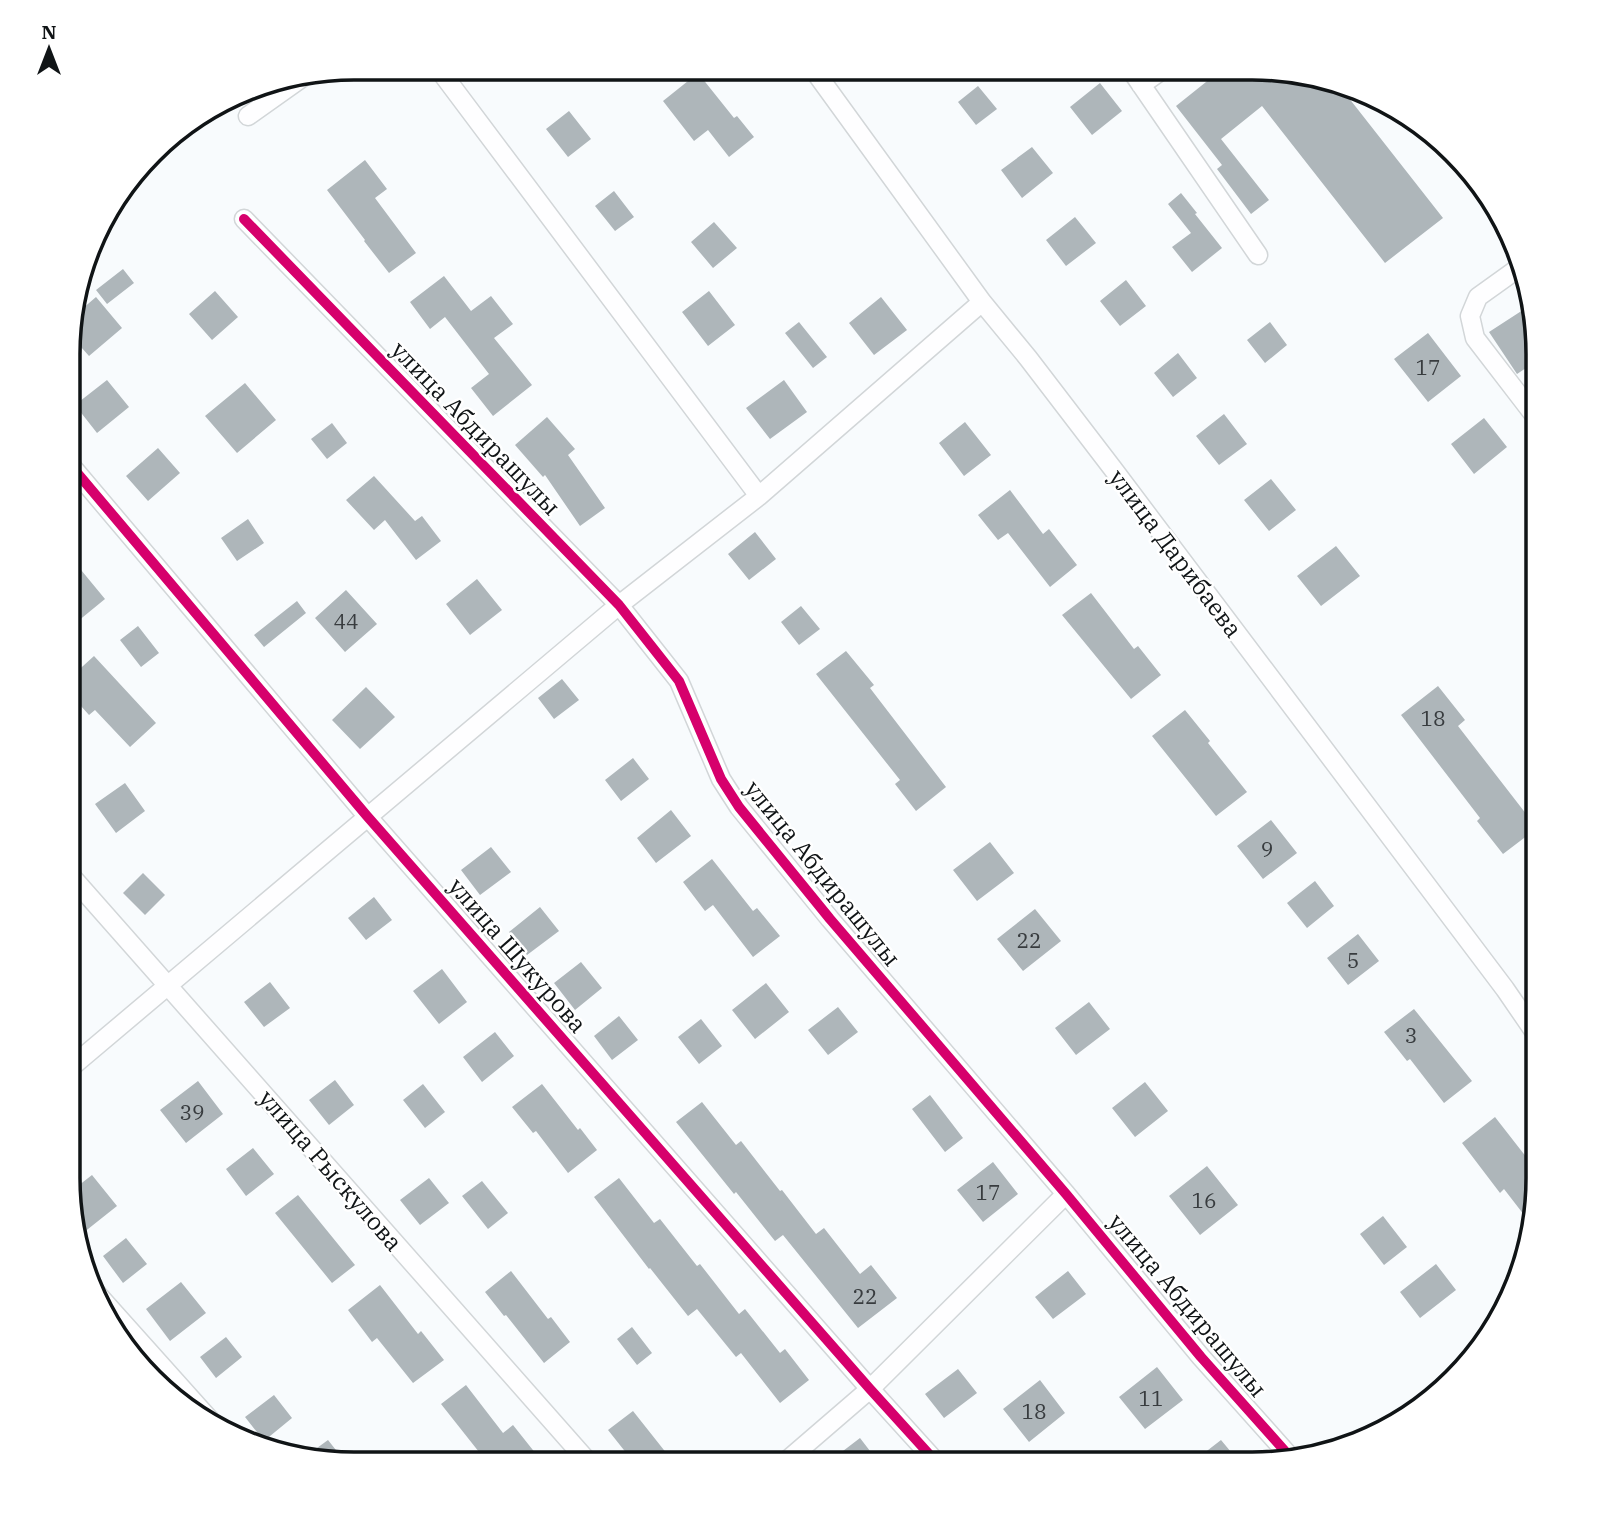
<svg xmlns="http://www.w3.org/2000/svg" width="1607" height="1533" font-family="'IBM Plex Serif',serif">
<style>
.building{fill:#aeb6ba}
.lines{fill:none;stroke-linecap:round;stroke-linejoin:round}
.street-casing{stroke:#d2d6d8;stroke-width:21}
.street{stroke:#fefeff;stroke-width:18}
.cycleway-casing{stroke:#fff;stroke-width:15}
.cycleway{stroke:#d6006c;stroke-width:10}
.labels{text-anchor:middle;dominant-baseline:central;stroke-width:5;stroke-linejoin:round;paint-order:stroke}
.number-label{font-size:21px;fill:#383c3f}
.street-label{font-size:24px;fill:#101416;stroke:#fff}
.rim{fill:none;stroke:#101416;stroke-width:3.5}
</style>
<rect width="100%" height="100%" fill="#f8fbfd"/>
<path class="building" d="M 1221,70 L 1289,71 L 1341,88 L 1443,218 L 1385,263 L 1262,106 L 1221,139 L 1269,200 L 1251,214 L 1217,169 L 1222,165 L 1176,106 Z
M 698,73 L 734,118 L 737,116 L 754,137 L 729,157 L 708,130 L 694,141 L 663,101 Z
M 1100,83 L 1122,111 L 1092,135 L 1070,107 Z
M 978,86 L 997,109 L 976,125 L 958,102 Z
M 569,111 L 591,139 L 568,157 L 546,129 Z
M 1032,147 L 1053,173 L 1022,198 L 1001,170 Z
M 365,160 L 387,189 L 375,198 L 416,253 L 389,273 L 364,241 L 365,240 L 327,190 Z
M 614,191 L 634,217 L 615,231 L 595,206 Z
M 1181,193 L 1197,213 L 1195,214 L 1222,248 L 1192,272 L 1172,247 L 1191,233 L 1168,204 Z
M 1075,217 L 1096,243 L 1066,266 L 1046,240 Z
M 714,222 L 737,248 L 713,268 L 691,242 Z
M 123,269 L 134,283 L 107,304 L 96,290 Z
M 444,276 L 471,311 L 491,296 L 513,324 L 494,338 L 532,385 L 493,416 L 471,388 L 489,374 L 445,317 L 430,329 L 410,302 Z
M 1126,280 L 1146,306 L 1120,326 L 1100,301 Z
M 215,291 L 238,317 L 212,340 L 189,314 Z
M 709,291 L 735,325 L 708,346 L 682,312 Z
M 96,297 L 122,328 L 89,356 L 73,338 L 74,316 Z
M 881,297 L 907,330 L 874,355 L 849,323 Z
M 1532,304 L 1538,337 L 1538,360 L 1517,374 L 1489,332 Z
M 799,322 L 827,357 L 813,368 L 785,333 Z
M 1270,322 L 1287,345 L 1265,363 L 1247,340 Z
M 1428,333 L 1461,376 L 1428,402 L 1394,359 Z
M 1178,353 L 1197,378 L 1173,397 L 1154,373 Z
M 107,380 L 129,407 L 97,433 L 75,405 Z
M 784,380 L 807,412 L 770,439 L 746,408 Z
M 245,383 L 276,420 L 237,453 L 205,416 Z
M 1224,414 L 1247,444 L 1219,465 L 1196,436 Z
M 547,417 L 575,449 L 568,455 L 605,508 L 580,526 L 545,475 L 543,477 L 515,445 Z
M 1484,418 L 1507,447 L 1474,474 L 1451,444 Z
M 965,422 L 991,455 L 964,476 L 939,443 Z
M 332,423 L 347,443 L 327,459 L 311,439 Z
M 158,448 L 180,473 L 148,501 L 126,476 Z
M 374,476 L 415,521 L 422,516 L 441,541 L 416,560 L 385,520 L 374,530 L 346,500 Z
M 1271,479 L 1296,510 L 1269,531 L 1244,500 Z
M 1010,490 L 1043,534 L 1049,529 L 1077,565 L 1050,587 L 1008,533 L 998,540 L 978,515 Z
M 248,519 L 264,543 L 237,561 L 221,538 Z
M 755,532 L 776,559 L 749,580 L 728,554 Z
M 1336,546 L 1360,576 L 1321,606 L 1297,576 Z
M 72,559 L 105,599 L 72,626 Z
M 477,579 L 502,610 L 470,635 L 446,604 Z
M 346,590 L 377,624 L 345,652 L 315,618 Z
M 1091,593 L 1134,649 L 1138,646 L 1161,675 L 1131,699 L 1062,615 Z
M 297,601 L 306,613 L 264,647 L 254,635 Z
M 801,606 L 820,629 L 799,645 L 781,622 Z
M 138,626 L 159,653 L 141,667 L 120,640 Z
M 846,651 L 874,685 L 870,688 L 946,787 L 916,811 L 895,784 L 900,780 L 816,674 Z
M 94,656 L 156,723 L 130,747 L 95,710 L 89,715 L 72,696 L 72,676 Z
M 562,679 L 579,700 L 554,719 L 538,698 Z
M 1438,686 L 1465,720 L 1458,726 L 1537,828 L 1503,854 L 1477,821 L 1480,818 L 1401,715 Z
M 366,687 L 395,717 L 360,749 L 332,720 Z
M 1185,710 L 1210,741 L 1208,743 L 1247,792 L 1216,816 L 1152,736 Z
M 633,758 L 649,779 L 621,801 L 605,780 Z
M 125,783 L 145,811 L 116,833 L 95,804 Z
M 671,810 L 691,836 L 656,863 L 637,838 Z
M 1271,820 L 1297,853 L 1263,879 L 1237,846 Z
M 990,842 L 1014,873 L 977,901 L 953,870 Z
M 491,847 L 511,872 L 480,895 L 461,870 Z
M 712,859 L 753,911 L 757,908 L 780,936 L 753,957 L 713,905 L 705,911 L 683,882 Z
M 143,873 L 165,895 L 145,915 L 123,893 Z
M 1315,881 L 1334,906 L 1307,928 L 1287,903 Z
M 374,897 L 392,920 L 366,940 L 348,918 Z
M 540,907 L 559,931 L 527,955 L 509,932 Z
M 1035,909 L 1061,941 L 1023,971 L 997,939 Z
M 1358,934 L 1379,961 L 1348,985 L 1327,958 Z
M 581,962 L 602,988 L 575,1010 L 554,983 Z
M 442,969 L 467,1002 L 439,1024 L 413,991 Z
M 270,982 L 290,1008 L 264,1027 L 244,1002 Z
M 766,983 L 789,1012 L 755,1039 L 732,1010 Z
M 1089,1002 L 1110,1029 L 1076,1055 L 1055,1028 Z
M 838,1007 L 858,1032 L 828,1055 L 808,1030 Z
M 1414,1009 L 1472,1081 L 1444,1103 L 1410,1059 L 1407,1061 L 1384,1032 Z
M 619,1016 L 638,1040 L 612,1060 L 594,1036 Z
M 701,1019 L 722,1046 L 699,1064 L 678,1037 Z
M 495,1032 L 514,1056 L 482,1082 L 463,1057 Z
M 335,1080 L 354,1105 L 329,1125 L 309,1100 Z
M 198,1081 L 223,1114 L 186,1143 L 160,1110 Z
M 1145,1082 L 1168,1111 L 1135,1137 L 1112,1108 Z
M 423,1084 L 445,1112 L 425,1128 L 403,1100 Z
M 542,1084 L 578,1130 L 580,1128 L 597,1150 L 568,1173 L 536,1131 L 533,1133 L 512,1107 Z
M 930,1095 L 963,1138 L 945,1152 L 912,1109 Z
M 702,1102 L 736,1145 L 741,1141 L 780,1191 L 782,1190 L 816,1234 L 824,1228 L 860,1274 L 871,1265 L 897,1298 L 858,1328 L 783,1235 L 775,1241 L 736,1192 L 734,1194 L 676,1122 Z
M 1495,1117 L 1538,1172 L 1538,1196 L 1531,1224 L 1504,1189 L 1500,1193 L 1462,1143 Z
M 253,1148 L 274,1174 L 246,1196 L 226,1169 Z
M 993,1162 L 1018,1194 L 983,1222 L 957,1190 Z
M 1207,1166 L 1238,1205 L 1200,1235 L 1169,1196 Z
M 92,1175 L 117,1206 L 83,1233 L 75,1222 L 69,1193 Z
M 429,1178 L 449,1203 L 420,1225 L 400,1200 Z
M 619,1178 L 654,1223 L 660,1219 L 697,1266 L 700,1264 L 739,1314 L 745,1309 L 780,1353 L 785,1349 L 809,1380 L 780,1403 L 741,1353 L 736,1357 L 697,1309 L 688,1316 L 650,1268 L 649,1269 L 594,1197 Z
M 482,1181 L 508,1213 L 488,1229 L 462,1196 Z
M 298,1195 L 355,1265 L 332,1283 L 275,1213 Z
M 1383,1216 L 1407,1247 L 1384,1265 L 1360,1234 Z
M 126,1238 L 147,1264 L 123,1283 L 103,1256 Z
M 1436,1264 L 1456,1290 L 1420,1318 L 1400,1292 Z
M 511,1271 L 548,1319 L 551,1317 L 570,1342 L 544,1363 L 506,1315 L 504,1316 L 485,1292 Z
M 1068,1271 L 1086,1294 L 1053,1319 L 1035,1297 Z
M 181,1282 L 206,1313 L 170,1341 L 146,1309 Z
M 380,1285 L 418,1334 L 421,1331 L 444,1360 L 413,1383 L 377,1338 L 372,1342 L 348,1310 Z
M 632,1327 L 652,1353 L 637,1365 L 617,1339 Z
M 226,1337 L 242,1357 L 216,1378 L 200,1357 Z
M 1157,1367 L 1183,1400 L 1145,1429 L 1119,1397 Z
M 958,1369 L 977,1393 L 944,1418 L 925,1394 Z
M 1040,1380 L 1065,1413 L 1029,1442 L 1003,1409 Z
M 466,1385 L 503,1433 L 513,1425 L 544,1464 L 464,1464 L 479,1452 L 441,1404 Z
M 274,1395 L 292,1418 L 264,1441 L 245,1417 Z
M 633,1411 L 675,1464 L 635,1464 L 608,1430 Z
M 860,1438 L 880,1464 L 826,1464 Z
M 328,1440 L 347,1464 L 337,1464 L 306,1456 Z
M 1221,1440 L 1241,1464 L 1190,1464 Z"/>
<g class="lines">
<defs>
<path id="street" d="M 438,68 L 759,496
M 813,69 L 982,302 L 1028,358 L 1113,469 L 1505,989 L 1538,1037
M 1131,70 L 1258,255
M 1141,85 L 1162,70
M 248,116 L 303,77
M 244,219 L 619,605 L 679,681 L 721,779 L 739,807 L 830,919 L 1066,1194 L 1201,1357 L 1292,1459
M 1524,264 L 1478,297 L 1470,316 L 1475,338 L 1538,420
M 73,468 L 367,816 L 870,1389 L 938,1464
M 71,876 L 590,1464
M 70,1068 L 619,605 L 759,496 L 982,302
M 90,1286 L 210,1420
M 783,1464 L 870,1389 L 1066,1194"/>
</defs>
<use href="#street" class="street-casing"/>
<use href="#street" class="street"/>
<defs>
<path id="cycleway" d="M 244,219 L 619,605 L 679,681 L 721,779 L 739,807 L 830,919 L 1066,1194 L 1201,1357 L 1292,1459
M 73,468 L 367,816 L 870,1389 L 938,1464"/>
</defs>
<use href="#cycleway" class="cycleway-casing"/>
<use href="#cycleway" class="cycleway"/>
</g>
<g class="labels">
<g class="number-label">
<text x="1428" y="367">17</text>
<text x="346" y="621">44</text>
<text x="1433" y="718">18</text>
<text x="1267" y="849">9</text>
<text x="1029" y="940">22</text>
<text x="1353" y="960">5</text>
<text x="1411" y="1035">3</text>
<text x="192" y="1112">39</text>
<text x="988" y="1192">17</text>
<text x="1204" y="1200">16</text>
<text x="865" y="1296">22</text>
<text x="1151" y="1398">11</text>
<text x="1034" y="1411">18</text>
</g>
<g class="street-label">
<text transform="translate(476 428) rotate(46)">улица Абдирашулы</text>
<text transform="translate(1176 553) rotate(53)">улица Дарибаева</text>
<text transform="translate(823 873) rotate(51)">улица Абдирашулы</text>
<text transform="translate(518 955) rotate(49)">улица Шукурова</text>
<text transform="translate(331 1170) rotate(49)">улица Рыскулова</text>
<text transform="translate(1188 1305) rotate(50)">улица Абдирашулы</text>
</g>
</g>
<path d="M0 0H1607V1533H0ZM354 80H1252A274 274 0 0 1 1526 354V1178A274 274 0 0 1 1252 1452H354A274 274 0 0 1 80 1178V354A274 274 0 0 1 354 80Z" fill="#fff" fill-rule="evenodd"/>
<path class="rim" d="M354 80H1252A274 274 0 0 1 1526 354V1178A274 274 0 0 1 1252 1452H354A274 274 0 0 1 80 1178V354A274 274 0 0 1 354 80Z"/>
<g transform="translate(49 49)" stroke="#ffffff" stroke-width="5" paint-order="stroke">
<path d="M0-5L12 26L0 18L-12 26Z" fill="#101416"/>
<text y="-10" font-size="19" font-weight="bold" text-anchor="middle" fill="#101416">N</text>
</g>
</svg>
